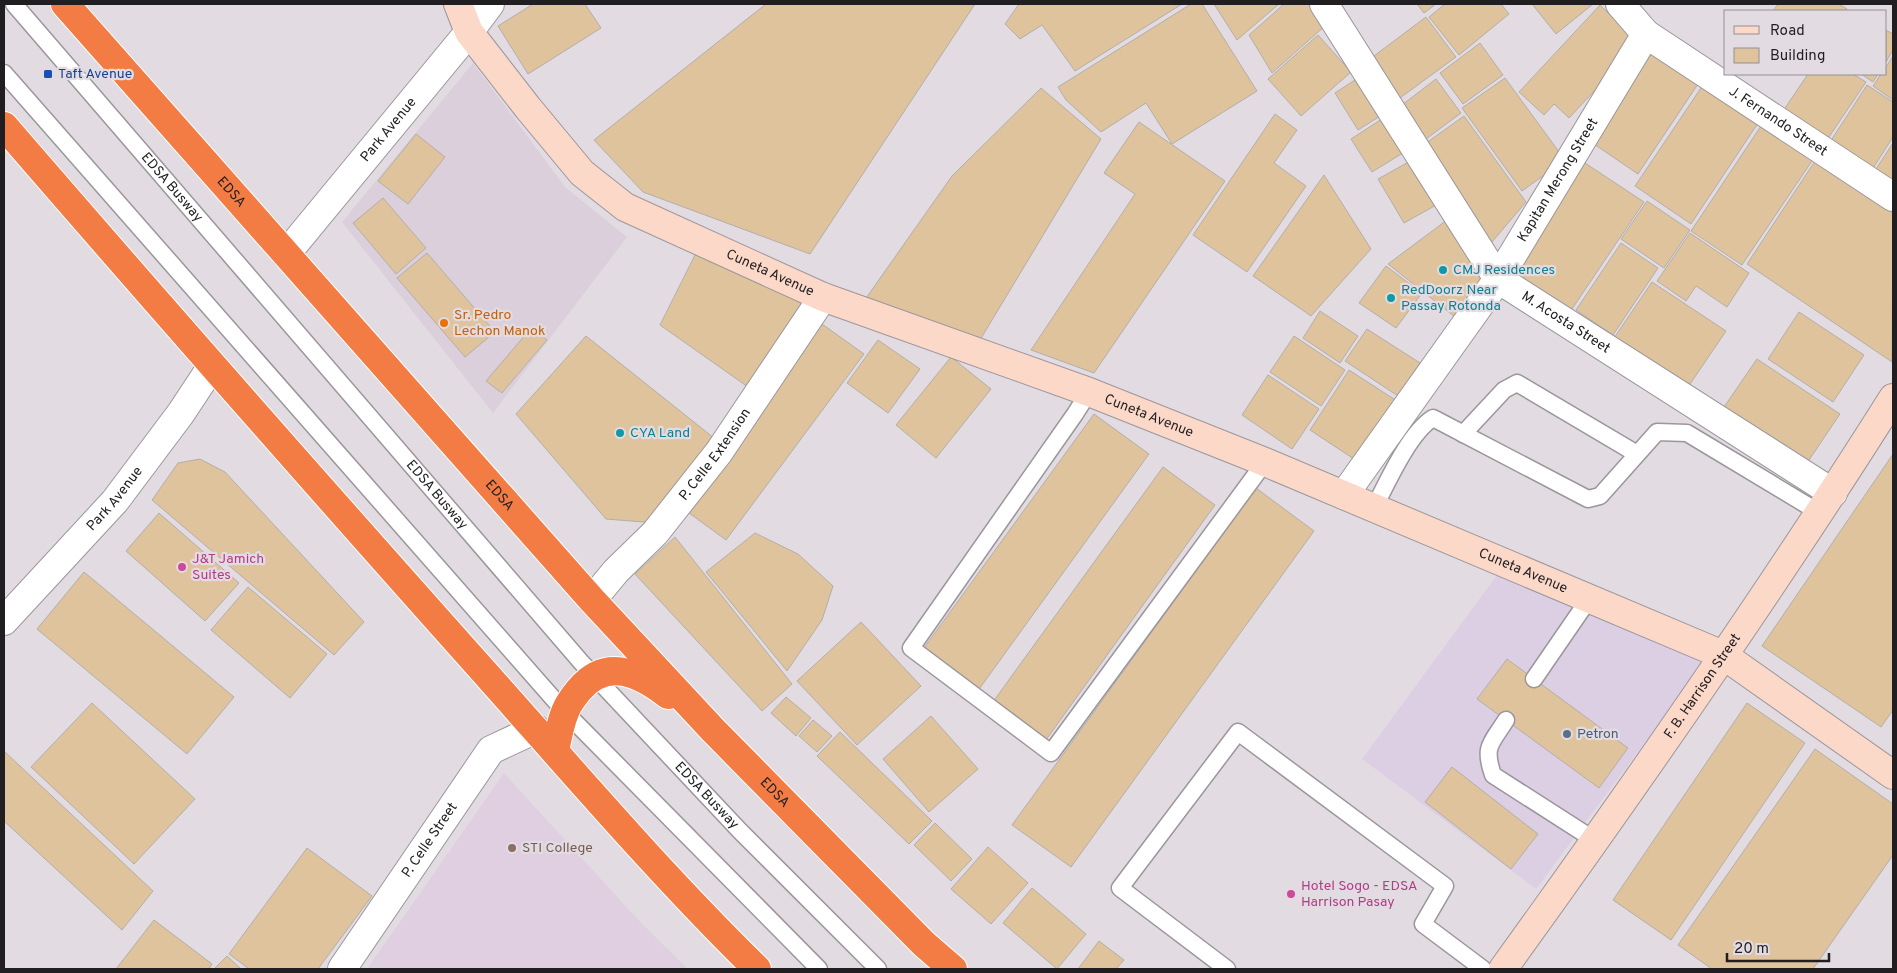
<svg xmlns="http://www.w3.org/2000/svg" width="1897" height="973" font-family="Overpass,sans-serif">
<style>
.commercial{fill:#dccfe3}
.built{fill:#dacfda}
.education{fill:#dfcfe0}
.building{fill:#dec39c;stroke:#b3aea9}
.lines{fill:none;stroke-linecap:round;stroke-linejoin:round}
.lane-casing{stroke:#9b969b;stroke-width:19}
.street-casing{stroke:#9b969b;stroke-width:30}
.secondary-casing{stroke:#9b969b;stroke-width:30}
.highway-casing{stroke:#fff;stroke-width:30}
.lane{stroke:#fff;stroke-width:16}
.street{stroke:#fff;stroke-width:28}
.secondary{stroke:#fbd8c7;stroke-width:28}
.highway{stroke:#f27c43;stroke-width:28}
.transit-dot{fill:#1a4fb4;stroke:#e2dce2;stroke-width:2}
.culture-dot{fill:#0f9aa8;stroke:#e2dce2;stroke-width:2}
.food-dot{fill:#e8710a;stroke:#e2dce2;stroke-width:2}
.hotel-dot{fill:#d1479c;stroke:#e2dce2;stroke-width:2}
.service-dot{fill:#5c6f8a;stroke:#e2dce2;stroke-width:2}
.education-dot{fill:#8d6e63;stroke:#e2dce2;stroke-width:2}
.labels{text-anchor:middle;dominant-baseline:central;stroke-width:4.5;stroke-linejoin:round;paint-order:stroke}
.transit-label{font-size:14px;fill:#164399;stroke:#e2dce2;text-anchor:start}
.street-label{font-size:14px;fill:#201e20;stroke:#e2dce2}
.culture-label{font-size:14px;fill:#0d838f;stroke:#e2dce2;text-anchor:start}
.food-label{font-size:14px;fill:#c56008;stroke:#e2dce2;text-anchor:start}
.hotel-label{font-size:14px;fill:#b23c85;stroke:#e2dce2;text-anchor:start}
.service-label{font-size:14px;fill:#4e5e75;stroke:#e2dce2;text-anchor:start}
.education-label{font-size:14px;fill:#785e54;stroke:#e2dce2;text-anchor:start}
</style>
<rect width="100%" height="100%" fill="#e2dce2"/>
<path class="commercial" d="M 1497,575 L 1704,663 L 1536,889 L 1362,759 Z"/>
<path class="built" d="M 473,63 L 565,187 L 627,237 L 493,413 L 342,222 Z"/>
<path class="education" d="M 504,773 L 641,923 L 688,969 L 367,969 Z"/>
<path class="building" d="M 533,4 L 585,4 L 601,28 L 528,74 L 498,26 Z
M 766,4 L 975,4 L 810,254 L 643,192 L 594,140 Z
M 1019,4 L 1182,4 L 1075,71 L 1042,25 L 1020,39 L 1005,24 Z
M 1191,4 L 1202,4 L 1257,91 L 1172,144 L 1146,103 L 1101,132 L 1066,100 L 1058,87 Z
M 1214,4 L 1279,4 L 1237,40 Z
M 1284,4 L 1312,4 L 1326,25 L 1272,73 L 1249,35 Z
M 1417,4 L 1436,4 L 1424,13 Z
M 1445,4 L 1501,4 L 1509,14 L 1459,55 L 1429,17 Z
M 1532,4 L 1593,4 L 1556,34 Z
M 1778,4 L 1839,4 L 1847,9 L 1845,11 L 1773,11 Z
M 1600,5 L 1639,43 L 1569,118 L 1554,104 L 1544,115 L 1519,92 Z
M 1426,17 L 1456,57 L 1400,98 L 1370,59 Z
M 1886,30 L 1893,34 L 1893,50 L 1886,62 Z
M 1318,35 L 1351,72 L 1301,116 L 1268,79 Z
M 1480,43 L 1503,75 L 1463,104 L 1440,73 Z
M 1650,47 L 1700,81 L 1638,174 L 1588,140 Z
M 1893,56 L 1893,100 L 1873,86 L 1881,74 L 1886,74 L 1886,67 Z
M 1808,74 L 1853,74 L 1866,82 L 1825,143 L 1781,114 Z
M 1861,74 L 1878,74 L 1873,82 Z
M 1361,76 L 1385,113 L 1358,130 L 1335,93 Z
M 1505,78 L 1565,160 L 1522,191 L 1462,108 Z
M 1436,79 L 1461,113 L 1422,142 L 1398,108 Z
M 1705,82 L 1760,120 L 1691,224 L 1635,186 Z
M 1867,85 L 1893,102 L 1893,137 L 1870,173 L 1828,145 Z
M 1041,88 L 1101,139 L 980,340 L 864,301 L 952,176 Z
M 1275,114 L 1297,130 L 1274,163 L 1306,186 L 1247,272 L 1193,235 Z
M 1464,116 L 1526,202 L 1486,249 L 1422,146 Z
M 1385,117 L 1406,151 L 1372,172 L 1351,139 Z
M 1765,120 L 1816,155 L 1742,265 L 1691,231 Z
M 1139,122 L 1225,181 L 1094,373 L 1031,350 L 1135,194 L 1104,173 Z
M 416,134 L 445,157 L 408,204 L 378,181 Z
M 1893,143 L 1893,185 L 1874,172 Z
M 1817,158 L 1893,209 L 1892,362 L 1747,264 Z
M 1412,160 L 1438,204 L 1404,223 L 1378,179 Z
M 1582,161 L 1644,202 L 1570,312 L 1509,272 Z
M 1324,175 L 1371,249 L 1311,316 L 1253,276 Z
M 383,198 L 426,248 L 396,274 L 353,223 Z
M 1647,201 L 1690,230 L 1664,268 L 1621,239 Z
M 1455,214 L 1495,279 L 1464,324 L 1388,264 Z
M 1690,233 L 1749,273 L 1727,307 L 1696,286 L 1686,301 L 1657,281 Z
M 1621,243 L 1658,268 L 1613,335 L 1576,310 Z
M 698,249 L 805,298 L 748,387 L 660,325 Z
M 427,253 L 495,332 L 465,357 L 397,278 Z
M 1386,266 L 1422,293 L 1396,328 L 1359,303 Z
M 1652,282 L 1726,331 L 1688,387 L 1614,338 Z
M 1320,311 L 1358,336 L 1340,363 L 1303,338 Z
M 1799,312 L 1864,355 L 1833,402 L 1768,359 Z
M 822,324 L 864,354 L 726,540 L 685,510 Z
M 532,327 L 547,340 L 502,393 L 486,381 Z
M 1367,329 L 1420,363 L 1398,396 L 1345,361 Z
M 586,336 L 714,438 L 656,523 L 606,519 L 516,414 Z
M 1294,336 L 1345,370 L 1321,406 L 1270,372 Z
M 878,340 L 920,369 L 888,413 L 847,383 Z
M 951,357 L 991,389 L 936,458 L 896,425 Z
M 1757,359 L 1840,414 L 1807,463 L 1724,407 Z
M 1349,370 L 1397,401 L 1357,461 L 1310,430 Z
M 1268,375 L 1319,409 L 1292,449 L 1242,415 Z
M 1094,414 L 1149,454 L 977,692 L 921,652 Z
M 1893,454 L 1893,710 L 1881,727 L 1762,646 Z
M 200,459 L 225,472 L 364,622 L 334,655 L 152,500 L 178,463 Z
M 1163,467 L 1215,505 L 1043,744 L 990,706 Z
M 1256,488 L 1314,531 L 1071,867 L 1012,825 Z
M 159,513 L 239,583 L 205,621 L 126,551 Z
M 755,533 L 798,554 L 833,586 L 822,620 L 787,671 L 706,572 Z
M 675,537 L 792,684 L 762,711 L 635,574 Z
M 84,572 L 234,697 L 187,754 L 37,629 Z
M 248,587 L 327,654 L 290,698 L 211,630 Z
M 861,622 L 921,686 L 857,745 L 797,681 Z
M 1507,659 L 1628,748 L 1599,788 L 1477,699 Z
M 786,697 L 811,718 L 796,736 L 771,713 Z
M 92,703 L 195,799 L 134,864 L 31,767 Z
M 1747,703 L 1805,743 L 1671,940 L 1613,900 Z
M 931,716 L 978,769 L 929,812 L 883,759 Z
M 813,720 L 832,736 L 817,752 L 799,736 Z
M 840,732 L 932,821 L 909,844 L 817,756 Z
M 1815,749 L 1893,804 L 1893,855 L 1813,969 L 1712,969 L 1678,945 Z
M 4,751 L 153,891 L 122,930 L 4,821 Z
M 1452,767 L 1538,834 L 1511,869 L 1425,802 Z
M 935,823 L 972,859 L 951,881 L 914,845 Z
M 988,847 L 1028,883 L 991,924 L 951,889 Z
M 307,848 L 372,896 L 318,969 L 249,969 L 229,954 Z
M 1032,888 L 1086,934 L 1057,969 L 1003,923 Z
M 154,920 L 212,964 L 209,969 L 116,969 Z
M 1099,941 L 1124,960 L 1116,969 L 1078,969 Z
M 227,956 L 241,969 L 214,969 Z"/>
<g class="lines">
<defs>
<g id="lane">
<path id="s1" d="M 14,4 L 581,662 L 740,831 L 878,969"/>
<path d="M 4,73 L 565,712 L 819,969"/>
<path d="M 1089,392 L 1075,414 L 911,648 L 1051,753 L 1265,462"/>
<path d="M 1463,434 L 1504,390 L 1517,383 L 1637,454"/>
<path d="M 1374,508 C 1387,483 1409,433 1433,418 L 1588,499 L 1600,496 L 1657,432 L 1687,433 L 1820,513"/>
<path d="M 1534,679 L 1589,599"/>
<path d="M 1506,720 C 1491,744 1483,746 1493,775 L 1596,841"/>
<path d="M 1227,969 L 1120,888 L 1238,732 L 1445,886 L 1423,924 L 1483,969"/>
</g>
<g id="street">
<path id="s2" d="M 1324,4 L 1498,279 L 1833,493"/>
<path id="s3" d="M 1620,4 L 1646,34 L 1893,197"/>
<path id="s4" d="M 286,254 L 469,32 L 490,4"/>
<path id="s5" d="M 1344,495 L 1498,279 L 1646,34"/>
<path id="s6" d="M 592,600 L 616,571 L 655,533 L 719,452 L 823,297"/>
<path id="s7" d="M 4,621 L 115,501 L 181,413 L 212,366"/>
<path id="s8" d="M 342,969 L 491,750 L 536,729"/>
</g>
<g id="secondary">
<path id="s9" d="M 458,4 L 469,32 L 528,108 L 582,173 L 625,207 L 823,297 L 1089,392 L 1265,462 L 1723,655 L 1893,775"/>
<path id="s10" d="M 1503,969 C 1638,782 1770,593 1893,398"/>
</g>
<g id="highway">
<path id="s11" d="M 65,4 L 592,600 L 713,730 L 924,944 L 953,969"/>
<path d="M 4,126 C 158,304 313,480 469,655 C 564,761 656,870 757,969"/>
<path d="M 555,750 C 558,738 560,724 565,712 C 568,704 574,696 579,690 C 607,657 640,673 668,695"/>
</g>
</defs>
<use href="#lane" class="lane-casing"/>
<use href="#street" class="street-casing"/>
<use href="#secondary" class="secondary-casing"/>
<use href="#highway" class="highway-casing"/>
<use href="#lane" class="lane"/>
<use href="#street" class="street"/>
<use href="#secondary" class="secondary"/>
<use href="#highway" class="highway"/>
</g>
<rect class="transit-dot" x="43" y="69" width="10" height="10" rx="2.5"/>
<g class="culture-dot">
<circle cx="1443" cy="270" r="5"/>
<circle cx="1391" cy="298" r="5"/>
<circle cx="620" cy="433" r="5"/>
</g>
<circle class="food-dot" cx="444" cy="323" r="5"/>
<g class="hotel-dot">
<circle cx="182" cy="567" r="5"/>
<circle cx="1291" cy="894" r="5"/>
</g>
<circle class="service-dot" cx="1567" cy="734" r="5"/>
<circle class="education-dot" cx="512" cy="848" r="5"/>
<g class="labels">
<g class="transit-label">
<text x="58" y="74">Taft Avenue</text>
</g>
<g class="street-label">
<text stroke="none"><textPath href="#s3" startOffset="198">J. Fernando Street</textPath></text>
<text stroke="none"><textPath href="#s4" startOffset="161">Park Avenue</textPath></text>
<text stroke="none"><textPath href="#s5" startOffset="381">Kapitan Merong Street</textPath></text>
<text stroke="none"><textPath href="#s1" startOffset="242">EDSA Busway</textPath></text>
<text stroke="none"><textPath href="#s11" startOffset="251">EDSA</textPath></text>
<text stroke="none"><textPath href="#s9" startOffset="425">Cuneta Avenue</textPath></text>
<text stroke="none"><textPath href="#s2" startOffset="406">M. Acosta Street</textPath></text>
<text stroke="none"><textPath href="#s9" startOffset="830">Cuneta Avenue</textPath></text>
<text stroke="none"><textPath href="#s6" startOffset="191">P. Celle Extension</textPath></text>
<text stroke="none"><textPath href="#s1" startOffset="648">EDSA Busway</textPath></text>
<text stroke="none"><textPath href="#s11" startOffset="656">EDSA</textPath></text>
<text stroke="none"><textPath href="#s7" startOffset="165">Park Avenue</textPath></text>
<text stroke="none"><textPath href="#s9" startOffset="1235">Cuneta Avenue</textPath></text>
<text stroke="none"><textPath href="#s10" startOffset="346">F. B. Harrison Street</textPath></text>
<text stroke="none"><textPath href="#s11" startOffset="1061">EDSA</textPath></text>
<text stroke="none"><textPath href="#s1" startOffset="1052">EDSA Busway</textPath></text>
<text stroke="none"><textPath href="#s8" startOffset="156">P. Celle Street</textPath></text>
</g>
<g class="culture-label">
<text x="1453" y="270">CMJ Residences</text>
<text x="1401" y="290">RedDoorz Near<tspan x="1401" dy="16">Passay Rotonda</tspan></text>
<text x="630" y="433">CYA Land</text>
</g>
<g class="food-label">
<text x="454" y="315">Sr. Pedro<tspan x="454" dy="16">Lechon Manok</tspan></text>
</g>
<g class="hotel-label">
<text x="192" y="559">J&amp;T Jamich<tspan x="192" dy="16">Suites</tspan></text>
<text x="1301" y="886">Hotel Sogo - EDSA<tspan x="1301" dy="16">Harrison Pasay</tspan></text>
</g>
<g class="service-label">
<text x="1577" y="734">Petron</text>
</g>
<g class="education-label">
<text x="522" y="848">STI College</text>
</g>
</g>
<rect width="1897" height="973" fill="none" stroke="#201e20" stroke-width="10"/>
<rect x="1724" y="10" width="162" height="65" fill="#e2dce2" stroke="#949094"/>
<rect x="1734" y="26" width="25" height="8" fill="#fbd8c7" stroke="#949094"/>
<text x="1770" y="35" font-size="15" fill="#201e20">Road</text>
<rect x="1734" y="48" width="25" height="15" fill="#dec39c" stroke="#949094"/>
<text x="1770" y="60" font-size="15" fill="#201e20">Building</text>
<path d="M1727 953v8h102v-8" fill="none" stroke="#201e20" stroke-width="2.5"/>
<text x="1734" y="953" font-size="15" fill="#201e20" stroke="#e2dce2" stroke-width="4" paint-order="stroke">20 m</text>
</svg>
